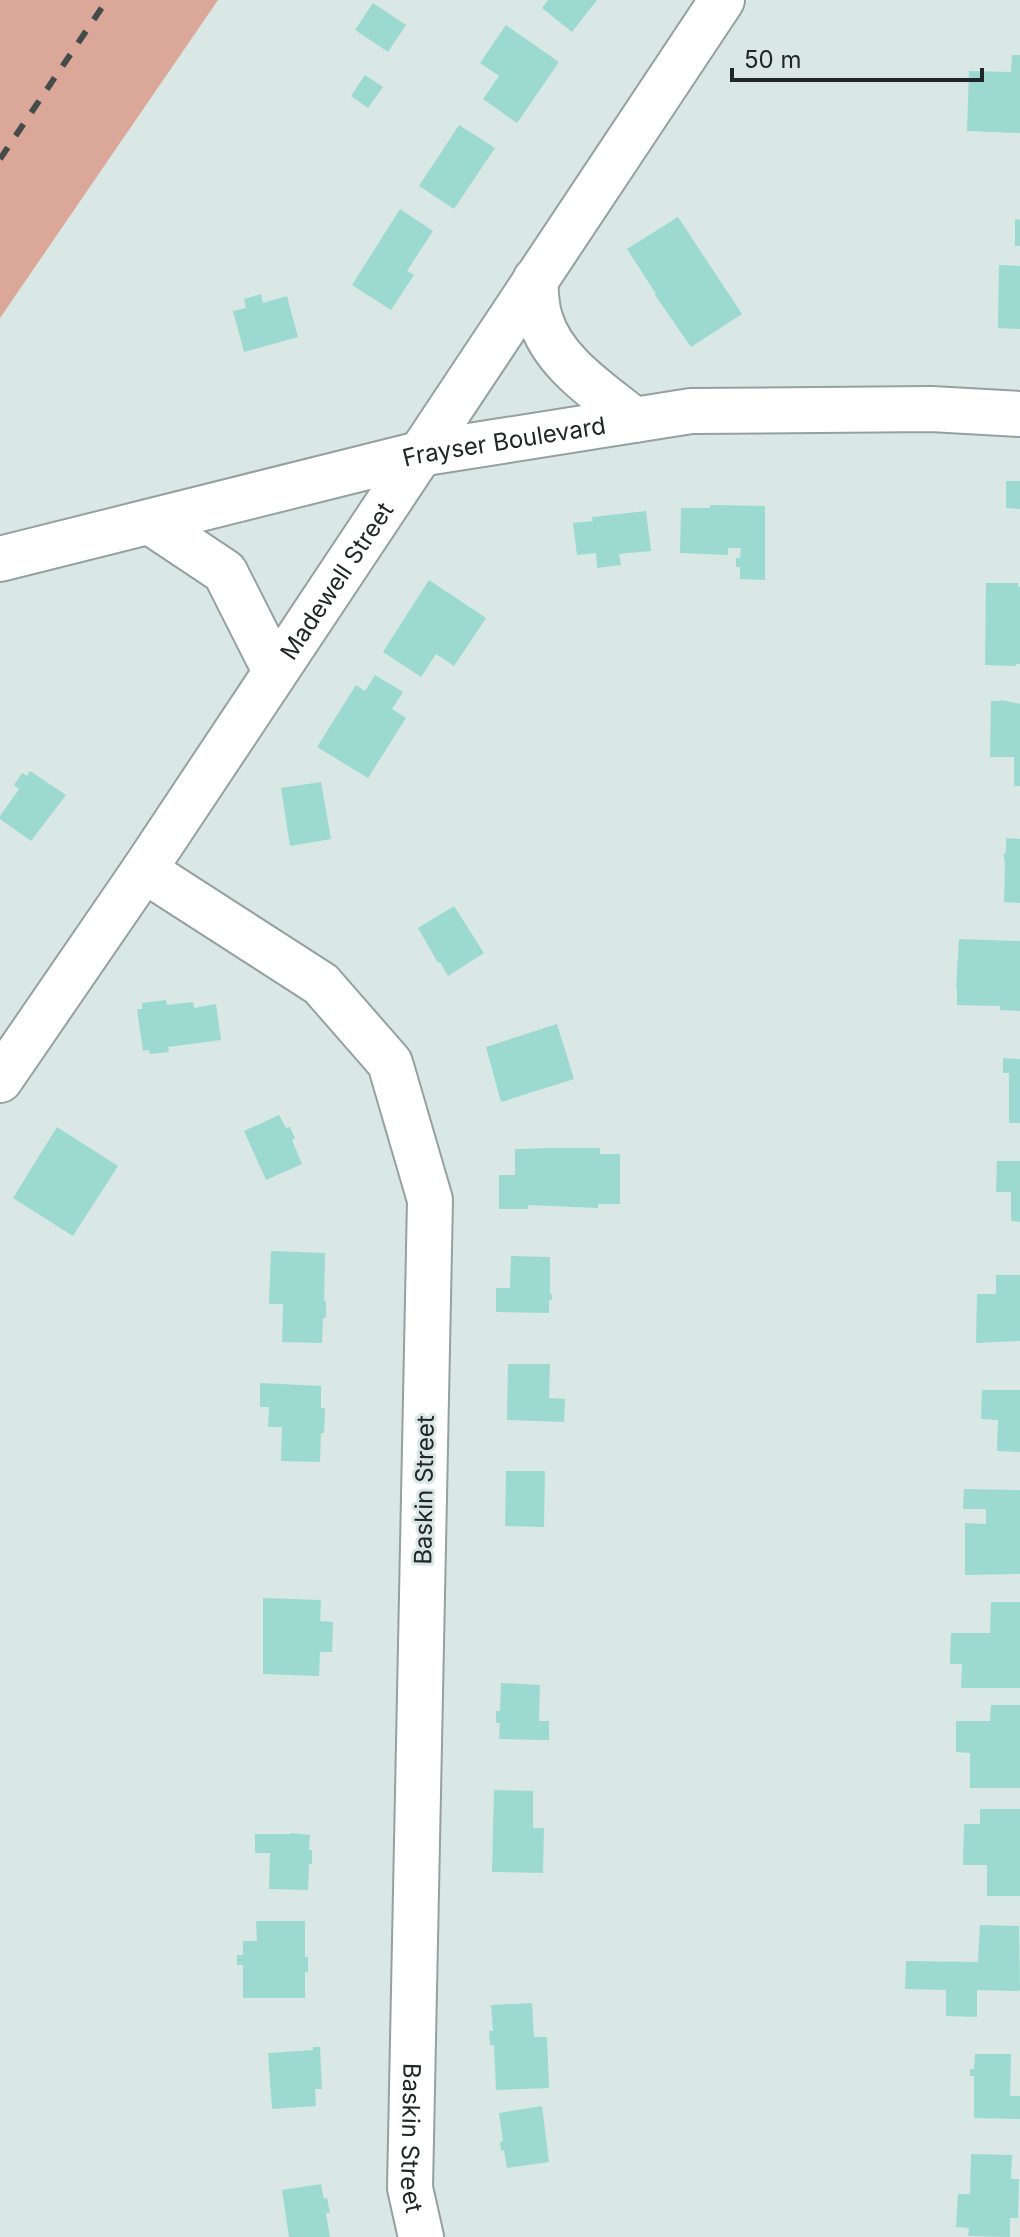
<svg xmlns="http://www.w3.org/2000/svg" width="1020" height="2237" font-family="Inter,sans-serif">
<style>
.forest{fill:#daa799}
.building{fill:#9cdad1}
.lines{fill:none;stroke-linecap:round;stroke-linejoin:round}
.minor-casing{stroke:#94a19f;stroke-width:48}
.major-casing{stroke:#94a19f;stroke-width:48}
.minor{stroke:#fff;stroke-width:44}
.major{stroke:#fff;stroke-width:44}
.rail{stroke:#444b4a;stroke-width:6;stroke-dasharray:14 14;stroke-linecap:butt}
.labels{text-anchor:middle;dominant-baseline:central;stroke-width:6;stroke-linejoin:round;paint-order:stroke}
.street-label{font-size:24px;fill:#212726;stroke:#d9e7e5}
</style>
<rect width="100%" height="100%" fill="#d9e7e5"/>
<path class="forest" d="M 0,0 L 218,0 L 0,318 Z"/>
<path class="building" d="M 548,0 L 597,0 L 572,32 L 542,8 Z
M 373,3 L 406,25 L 388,52 L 355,30 Z
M 506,25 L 559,62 L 517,123 L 483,99 L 499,76 L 480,63 Z
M 1012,55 L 1020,55 L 1020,133 L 967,131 L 969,71 L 1011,72 Z
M 365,75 L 383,87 L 368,108 L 351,96 Z
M 459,125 L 495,148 L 454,209 L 419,186 Z
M 400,209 L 433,231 L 407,271 L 414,275 L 391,310 L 352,285 Z
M 678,217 L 742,314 L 691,347 L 655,295 L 656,294 L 627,249 Z
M 1015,219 L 1020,220 L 1020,246 L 1015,246 Z
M 999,265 L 1020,266 L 1020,329 L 998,328 Z
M 261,294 L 263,303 L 287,296 L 298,337 L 244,352 L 233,311 L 246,308 L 244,299 Z
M 1006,481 L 1020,481 L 1020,509 L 1006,508 Z
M 710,505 L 765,506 L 765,580 L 740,579 L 740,567 L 736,567 L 736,558 L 740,558 L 741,548 L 728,548 L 728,555 L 680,553 L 681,508 L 710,508 Z
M 646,511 L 651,551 L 619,554 L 621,565 L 597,568 L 596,553 L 577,555 L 573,523 L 593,521 L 592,517 Z
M 429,580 L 486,618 L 454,666 L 436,654 L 421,677 L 383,652 Z
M 986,583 L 1018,583 L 1018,587 L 1020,587 L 1020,664 L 1016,664 L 1016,666 L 985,665 Z
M 375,675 L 403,692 L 392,709 L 406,718 L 368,778 L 317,747 L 356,685 L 365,691 Z
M 1001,700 L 1020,704 L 1020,786 L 1014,786 L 1014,757 L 990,757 L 991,701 L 1001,701 Z
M 30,771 L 66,795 L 31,841 L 0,819 L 0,816 L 19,789 L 14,785 L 22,773 L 27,776 Z
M 321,782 L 331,839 L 290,846 L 281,788 Z
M 1006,838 L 1020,839 L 1020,903 L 1004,902 L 1005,861 L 1004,861 L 1004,853 L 1006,853 Z
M 454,906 L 484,953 L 448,976 L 440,962 L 438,963 L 418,928 Z
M 959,939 L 1020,941 L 1020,1011 L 1000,1010 L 1000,1006 L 957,1005 L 957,989 L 956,989 Z
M 166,1000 L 167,1005 L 193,1002 L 194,1008 L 216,1004 L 221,1040 L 168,1047 L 169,1052 L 150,1054 L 149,1050 L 143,1051 L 137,1009 L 142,1009 L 142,1003 Z
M 557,1024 L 574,1079 L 501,1102 L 486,1047 Z
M 1003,1058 L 1020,1059 L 1020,1123 L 1009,1123 L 1009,1073 L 1003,1073 Z
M 279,1115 L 286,1128 L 290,1127 L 295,1138 L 292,1140 L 302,1164 L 266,1180 L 244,1131 Z
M 57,1127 L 118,1166 L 73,1236 L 13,1198 Z
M 554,1148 L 600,1148 L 600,1154 L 620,1154 L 620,1204 L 598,1204 L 598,1208 L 528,1205 L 528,1209 L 499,1209 L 499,1175 L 515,1175 L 515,1149 Z
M 997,1161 L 1020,1161 L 1020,1222 L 1011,1221 L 1011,1192 L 996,1192 Z
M 271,1251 L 325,1253 L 324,1301 L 326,1301 L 326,1318 L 323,1318 L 322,1343 L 282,1342 L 283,1304 L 269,1304 Z
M 511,1256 L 550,1257 L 550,1294 L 552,1294 L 552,1300 L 549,1300 L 549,1313 L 496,1312 L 496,1288 L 510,1288 Z
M 996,1275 L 1020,1275 L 1020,1341 L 976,1343 L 977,1294 L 996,1294 Z
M 508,1364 L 550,1364 L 549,1398 L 565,1399 L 564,1422 L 507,1420 Z
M 260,1383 L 321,1386 L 321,1408 L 325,1408 L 324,1433 L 321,1433 L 320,1462 L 281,1461 L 282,1427 L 268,1427 L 269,1407 L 260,1407 Z
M 982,1390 L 1020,1390 L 1020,1452 L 997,1451 L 998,1420 L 981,1419 Z
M 506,1471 L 545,1471 L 544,1527 L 505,1526 Z
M 964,1489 L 1020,1490 L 1020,1574 L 965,1575 L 965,1523 L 986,1524 L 986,1509 L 963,1509 Z
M 263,1598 L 321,1600 L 320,1621 L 333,1622 L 332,1652 L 320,1652 L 319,1676 L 263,1674 Z
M 991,1602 L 1020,1602 L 1020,1688 L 961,1688 L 962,1664 L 950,1664 L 951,1633 L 990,1633 Z
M 501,1683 L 540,1685 L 539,1721 L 549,1721 L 549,1740 L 499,1739 L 500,1723 L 496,1723 L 496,1711 L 500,1711 Z
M 991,1705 L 1020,1705 L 1020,1788 L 970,1788 L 970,1753 L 956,1752 L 956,1721 L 990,1721 Z
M 494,1790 L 533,1791 L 533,1828 L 544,1828 L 543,1873 L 492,1872 Z
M 980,1809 L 1020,1809 L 1020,1896 L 987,1896 L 987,1865 L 963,1865 L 964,1824 L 980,1824 Z
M 291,1833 L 310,1835 L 309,1850 L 312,1850 L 312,1864 L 309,1864 L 308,1890 L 269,1889 L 270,1853 L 255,1853 L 255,1834 L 291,1834 Z
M 256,1921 L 305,1921 L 305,1957 L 308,1957 L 308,1972 L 305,1972 L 305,1998 L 243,1998 L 243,1965 L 237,1965 L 237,1955 L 243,1955 L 243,1941 L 257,1941 Z
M 980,1925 L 1019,1926 L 1020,1990 L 1017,1991 L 977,1990 L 977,2017 L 946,2016 L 946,1990 L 905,1989 L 906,1961 L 978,1962 Z
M 532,2003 L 534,2037 L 547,2037 L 549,2088 L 496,2090 L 494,2045 L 490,2045 L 489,2031 L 493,2031 L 491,2005 Z
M 313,2047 L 320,2047 L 322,2089 L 315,2089 L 316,2106 L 272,2109 L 268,2053 L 313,2050 Z
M 975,2054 L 1011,2054 L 1010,2096 L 1020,2096 L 1020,2119 L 974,2118 L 974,2076 L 970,2076 L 970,2069 L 974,2069 Z
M 542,2106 L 549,2162 L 507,2168 L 504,2150 L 501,2151 L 500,2142 L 503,2141 L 499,2113 Z
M 971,2154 L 1012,2155 L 1011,2179 L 1019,2179 L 1018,2218 L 1010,2218 L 1010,2237 L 968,2236 L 969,2228 L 956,2227 L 958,2194 L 970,2194 Z
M 321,2184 L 324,2199 L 327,2198 L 330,2213 L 326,2213 L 330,2237 L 289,2237 L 282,2190 Z"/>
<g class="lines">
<defs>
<g id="minor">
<path id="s1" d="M 144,870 L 321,984 L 390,1063 L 430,1200 L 410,2188 L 421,2237"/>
<path id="s2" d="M 0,1080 L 144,870 L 722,0"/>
</g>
<g id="major">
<path d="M 535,280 C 536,292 536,306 540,318 C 553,363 600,392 634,420"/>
<path d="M 150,522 L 225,572 L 275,671"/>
<path id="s3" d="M 0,559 L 419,454 L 691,411 L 931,409 L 1020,414"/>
</g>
</defs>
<use href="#minor" class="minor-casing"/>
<use href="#major" class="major-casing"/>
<use href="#minor" class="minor"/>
<use href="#major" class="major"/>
<path class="rail" d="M 0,159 L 107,0"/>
</g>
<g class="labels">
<g class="street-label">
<text stroke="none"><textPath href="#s3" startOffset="518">Frayser Boulevard</textPath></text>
<text stroke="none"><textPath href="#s2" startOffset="602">Madewell Street</textPath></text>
<text transform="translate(424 1490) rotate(-89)">Baskin Street</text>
<text stroke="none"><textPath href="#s1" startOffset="1396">Baskin Street</textPath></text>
</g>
</g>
<path d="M732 68v12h250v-12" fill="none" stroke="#212726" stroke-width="4"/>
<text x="744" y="68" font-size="24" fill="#212726" stroke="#d9e7e5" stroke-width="6" paint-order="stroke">50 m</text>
</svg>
